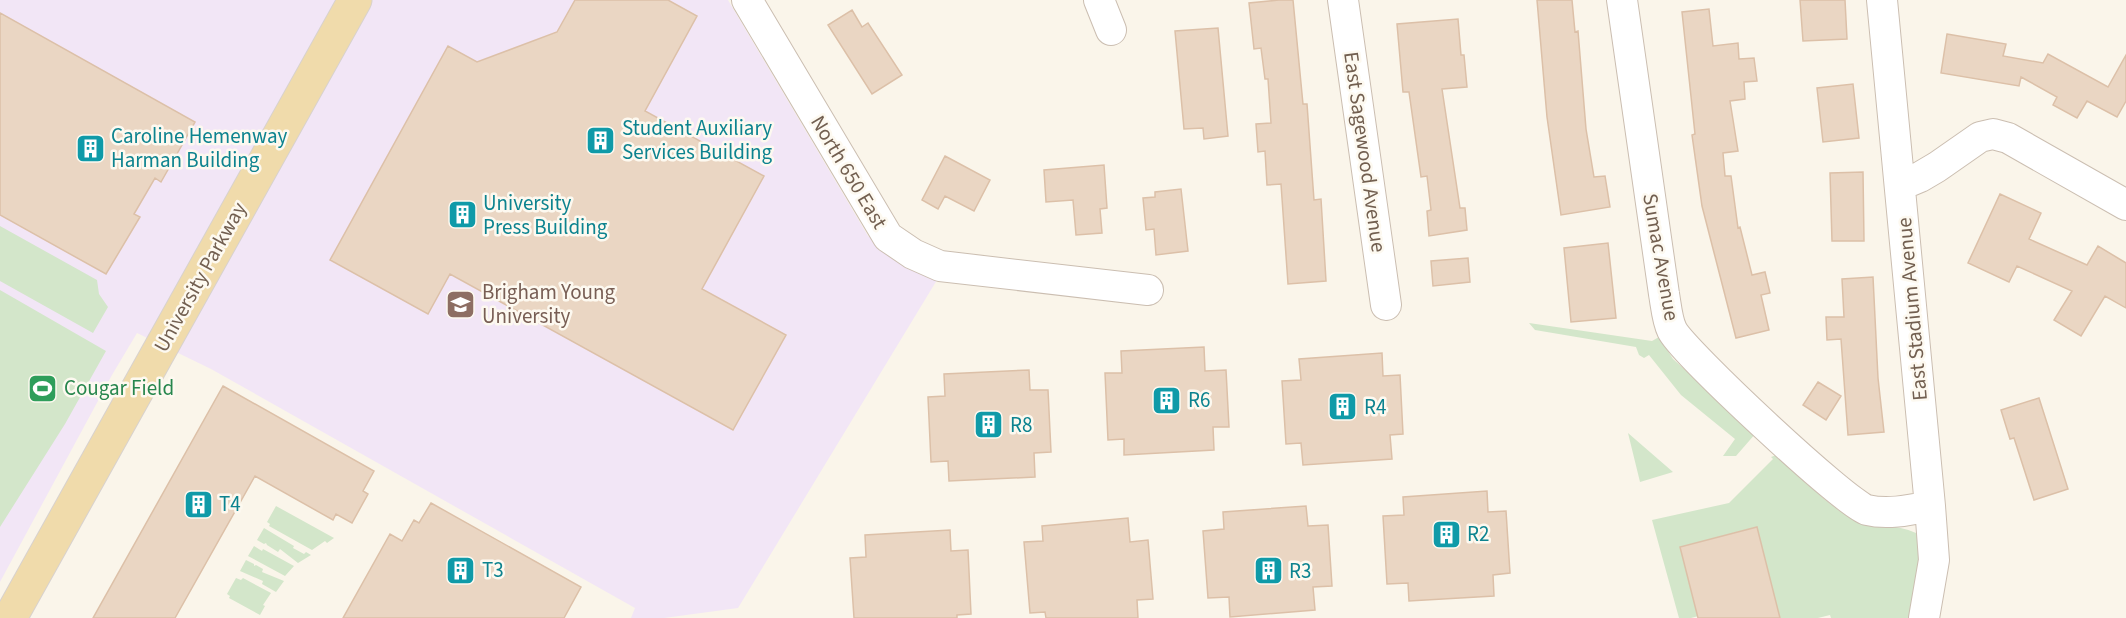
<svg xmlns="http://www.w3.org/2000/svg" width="2126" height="618" font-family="'Source Sans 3',sans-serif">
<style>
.education{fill:#f2e6f6}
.green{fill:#d3e6ca}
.building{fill:#ead6c3;stroke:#dcc0a8;stroke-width:1.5}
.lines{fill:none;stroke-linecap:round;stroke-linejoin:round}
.minor-casing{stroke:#cbbeb1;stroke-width:32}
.major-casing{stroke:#d8d2ce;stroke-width:35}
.minor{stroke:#fff;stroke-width:30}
.major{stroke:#f0dbab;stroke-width:33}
.labels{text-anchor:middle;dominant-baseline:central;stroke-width:5;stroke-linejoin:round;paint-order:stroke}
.culture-label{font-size:21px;fill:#0d838f;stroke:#fdf9f0;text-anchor:start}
.street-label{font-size:21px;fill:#725f50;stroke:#fdf9f0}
.education-label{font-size:21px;fill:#785e54;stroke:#fdf9f0;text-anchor:start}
.leisure-label{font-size:21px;fill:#27864d;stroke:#fdf9f0;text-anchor:start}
</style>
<rect width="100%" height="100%" fill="#faf5ea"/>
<path class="education" d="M 0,0 L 728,0 L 868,236 L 880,244 L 940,275 L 738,608 L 664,618 L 631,618 L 635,608 L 211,369 L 137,333 L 112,375 L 0,582 Z"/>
<path class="green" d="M 0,226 L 97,280 L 99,294 L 108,307 L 93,333 L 0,281 Z
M 0,290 L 106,351 L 65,424 L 0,527 Z
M 1529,323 L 1652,341 L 1659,337 L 1673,359 L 1756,433 L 1736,456 L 1723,456 L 1735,439 L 1681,395 L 1649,355 L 1644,358 L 1639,355 L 1636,347 L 1535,330 Z
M 1628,433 L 1673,472 L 1640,482 Z
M 1779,454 C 1800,474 1826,507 1853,518 C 1874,526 1896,524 1916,533 L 1921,543 L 1914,618 L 1831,618 L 1830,615 L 1818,618 L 1780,618 L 1756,527 L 1680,547 L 1714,612 L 1691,618 L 1679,618 L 1652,520 L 1729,503 L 1773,459 L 1771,457 Z
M 276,506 L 334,538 L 327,543 L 325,541 L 312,550 L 269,526 L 270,524 L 267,522 Z
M 264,528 L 294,546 L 293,548 L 304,554 L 306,552 L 311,555 L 298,563 L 280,549 L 278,552 L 267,545 L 266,543 L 264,544 L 257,540 Z
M 254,546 L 262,551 L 263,549 L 294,566 L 285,576 L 248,556 Z
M 246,560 L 254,564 L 254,566 L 256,565 L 263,569 L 262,572 L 284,581 L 276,592 L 262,584 L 263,581 L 240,571 Z
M 236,578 L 241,580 L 243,578 L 271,593 L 263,605 L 265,606 L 260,615 L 229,598 L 230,596 L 227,594 Z"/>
<path class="building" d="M 575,0 L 668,0 L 697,16 L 645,111 L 764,176 L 702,289 L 786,335 L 733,430 L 450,274 L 428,314 L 330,260 L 448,46 L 477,62 L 557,32 Z
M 1279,0 L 1293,0 L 1303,104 L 1307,104 L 1314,200 L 1321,199 L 1326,281 L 1288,284 L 1281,184 L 1267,185 L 1265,151 L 1258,152 L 1256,124 L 1271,123 L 1268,79 L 1265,79 L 1261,48 L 1254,49 L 1249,3 Z
M 1537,0 L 1572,0 L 1575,32 L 1578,31 L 1586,129 L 1594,177 L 1605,176 L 1610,207 L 1561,215 L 1547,117 Z
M 1800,0 L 1845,0 L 1847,39 L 1803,41 Z
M 1709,9 L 1713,46 L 1738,43 L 1739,59 L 1754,58 L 1757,81 L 1744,82 L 1745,99 L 1730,101 L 1738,151 L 1723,153 L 1725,176 L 1731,176 L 1738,228 L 1740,227 L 1752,275 L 1765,272 L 1770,293 L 1761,295 L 1769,330 L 1736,338 L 1702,206 L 1692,135 L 1695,134 L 1682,12 Z
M 852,10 L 862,27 L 868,23 L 902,75 L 872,94 L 828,25 Z
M 0,13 L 195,122 L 161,182 L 155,178 L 134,214 L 140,217 L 106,274 L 0,215 Z
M 1458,19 L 1461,55 L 1464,55 L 1467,87 L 1442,89 L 1460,208 L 1465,208 L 1467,230 L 1429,236 L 1427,211 L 1431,210 L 1427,176 L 1421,177 L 1409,92 L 1403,92 L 1397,24 Z
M 1218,28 L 1228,136 L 1204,139 L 1203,128 L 1184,129 L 1175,31 Z
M 1947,34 L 2006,44 L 2003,56 L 2043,63 L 2048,54 L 2108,87 L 2126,55 L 2126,101 L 2117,117 L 2087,101 L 2077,118 L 2053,105 L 2057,97 L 2021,77 L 2019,86 L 1941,73 Z
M 1853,84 L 1859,138 L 1823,142 L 1817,88 Z
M 945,156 L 990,180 L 974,211 L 945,196 L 938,209 L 922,200 Z
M 1104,165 L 1107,208 L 1100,209 L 1102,233 L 1076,235 L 1073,200 L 1046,202 L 1044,170 Z
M 1863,172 L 1864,241 L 1832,241 L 1830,173 Z
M 1181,189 L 1188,251 L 1156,255 L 1154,229 L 1146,230 L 1143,198 L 1155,197 L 1155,192 Z
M 2000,194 L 2041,213 L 2029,239 L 2087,265 L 2098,246 L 2126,263 L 2126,308 L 2105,296 L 2081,336 L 2054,320 L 2072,291 L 2017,266 L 2009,282 L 1968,263 Z
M 1608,243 L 1616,318 L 1571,322 L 1564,248 Z
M 1468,258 L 1470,282 L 1433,286 L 1431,261 Z
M 1873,277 L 1878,378 L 1884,432 L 1848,435 L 1841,339 L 1827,340 L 1826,317 L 1844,317 L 1842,279 Z
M 1204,347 L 1205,371 L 1226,370 L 1229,427 L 1213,427 L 1214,450 L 1124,455 L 1124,439 L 1108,440 L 1105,373 L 1122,373 L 1121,351 Z
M 1382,353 L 1383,376 L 1400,375 L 1403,434 L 1390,435 L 1392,459 L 1303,465 L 1301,443 L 1286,444 L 1282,381 L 1301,380 L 1299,359 Z
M 1029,370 L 1030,390 L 1048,390 L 1051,452 L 1034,453 L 1035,477 L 949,481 L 948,461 L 931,462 L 928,397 L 945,396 L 944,374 Z
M 1818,382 L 1841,396 L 1826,420 L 1803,405 Z
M 223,386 L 374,471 L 363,491 L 368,494 L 352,523 L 336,514 L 333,520 L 255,476 L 175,618 L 93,618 Z
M 2039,398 L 2068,489 L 2034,500 L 2014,438 L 2010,439 L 2001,410 Z
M 1487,491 L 1488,512 L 1506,511 L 1510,573 L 1493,575 L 1494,596 L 1409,601 L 1408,583 L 1387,584 L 1383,516 L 1404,515 L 1403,497 Z
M 431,503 L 581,587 L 564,618 L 343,618 L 390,534 L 402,541 L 414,520 L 419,523 Z
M 1306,506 L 1308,526 L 1328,525 L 1332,586 L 1313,587 L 1315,610 L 1230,617 L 1229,597 L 1208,598 L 1203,531 L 1224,529 L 1223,512 Z
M 1128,518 L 1130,542 L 1148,540 L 1153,599 L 1137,600 L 1138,618 L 1046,618 L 1045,612 L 1030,613 L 1024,542 L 1043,541 L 1042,526 Z
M 1757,527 L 1780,618 L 1698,618 L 1680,547 Z
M 950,530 L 951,551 L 968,550 L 971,614 L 957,615 L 957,618 L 854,618 L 850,558 L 866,557 L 865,535 Z"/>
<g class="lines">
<defs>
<path id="minor" d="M 747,0 L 888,237 L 913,254 L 940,266 L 1148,290
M 1099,0 L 1111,30
M 1343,0 L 1386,305
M 1622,0 L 1664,294 C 1666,305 1667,320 1672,330 C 1682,351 1847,505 1867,510 C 1888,515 1910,510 1930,506
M 1882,0 L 1930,506 L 1934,560 L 1924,618
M 1901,185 L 1920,177 L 1937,167 L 1980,137 L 1993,134 L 2008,138 L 2126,205"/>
<path id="major" d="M 10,618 L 355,0"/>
</defs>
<use href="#minor" class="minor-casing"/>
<use href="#major" class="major-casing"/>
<use href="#minor" class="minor"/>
<use href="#major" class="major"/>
</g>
<defs>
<symbol id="building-square" viewBox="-11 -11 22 22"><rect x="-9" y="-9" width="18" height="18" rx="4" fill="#0f9aa8" stroke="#fdf9f0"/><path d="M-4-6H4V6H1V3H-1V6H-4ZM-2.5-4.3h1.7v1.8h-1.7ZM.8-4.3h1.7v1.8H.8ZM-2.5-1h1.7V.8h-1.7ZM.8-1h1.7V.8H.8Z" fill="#fff"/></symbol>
<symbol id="university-square" viewBox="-11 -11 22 22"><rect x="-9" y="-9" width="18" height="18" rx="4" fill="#8d6e63" stroke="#fdf9f0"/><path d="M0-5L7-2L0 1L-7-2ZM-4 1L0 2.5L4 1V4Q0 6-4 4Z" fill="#fff"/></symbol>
<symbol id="stadium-square" viewBox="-11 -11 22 22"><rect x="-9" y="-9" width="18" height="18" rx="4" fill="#2e9e5b" stroke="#fdf9f0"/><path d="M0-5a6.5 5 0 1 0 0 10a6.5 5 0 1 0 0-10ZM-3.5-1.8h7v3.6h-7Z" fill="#fff"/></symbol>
</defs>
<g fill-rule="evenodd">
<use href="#building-square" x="584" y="124" width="33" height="33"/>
<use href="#building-square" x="74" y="132" width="33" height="33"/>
<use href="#building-square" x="446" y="198" width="33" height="33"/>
<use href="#university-square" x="444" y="288" width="33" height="33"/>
<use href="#stadium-square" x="26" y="372" width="33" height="33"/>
<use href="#building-square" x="1150" y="384" width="33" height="33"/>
<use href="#building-square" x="1326" y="390" width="33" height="33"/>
<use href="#building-square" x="972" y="408" width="33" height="33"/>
<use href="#building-square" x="182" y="488" width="33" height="33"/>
<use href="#building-square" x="1430" y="518" width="33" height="33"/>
<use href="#building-square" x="444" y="554" width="33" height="33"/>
<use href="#building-square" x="1252" y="554" width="33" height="33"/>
</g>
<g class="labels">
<g class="culture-label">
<text x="622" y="128">Student Auxiliary<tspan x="622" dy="24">Services Building</tspan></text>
<text x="111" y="136">Caroline Hemenway<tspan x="111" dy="24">Harman Building</tspan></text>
<text x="483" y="203">University<tspan x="483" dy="24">Press Building</tspan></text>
<text x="1188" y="400">R6</text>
<text x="1364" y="407">R4</text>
<text x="1010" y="425">R8</text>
<text x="219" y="504">T4</text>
<text x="1467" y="534">R2</text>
<text x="482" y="570">T3</text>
<text x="1289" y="571">R3</text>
</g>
<g class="street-label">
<text transform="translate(1365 152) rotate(82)">East Sagewood Avenue</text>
<text transform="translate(849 172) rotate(59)">North 650 East</text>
<text transform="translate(1661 257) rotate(80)">Sumac Avenue</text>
<text transform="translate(200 277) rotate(-61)">University Parkway</text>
<text transform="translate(1912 309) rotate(-95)">East Stadium Avenue</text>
</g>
<g class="education-label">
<text x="482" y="292">Brigham Young<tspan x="482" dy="24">University</tspan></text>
</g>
<g class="leisure-label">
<text x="64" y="388">Cougar Field</text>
</g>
</g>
</svg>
